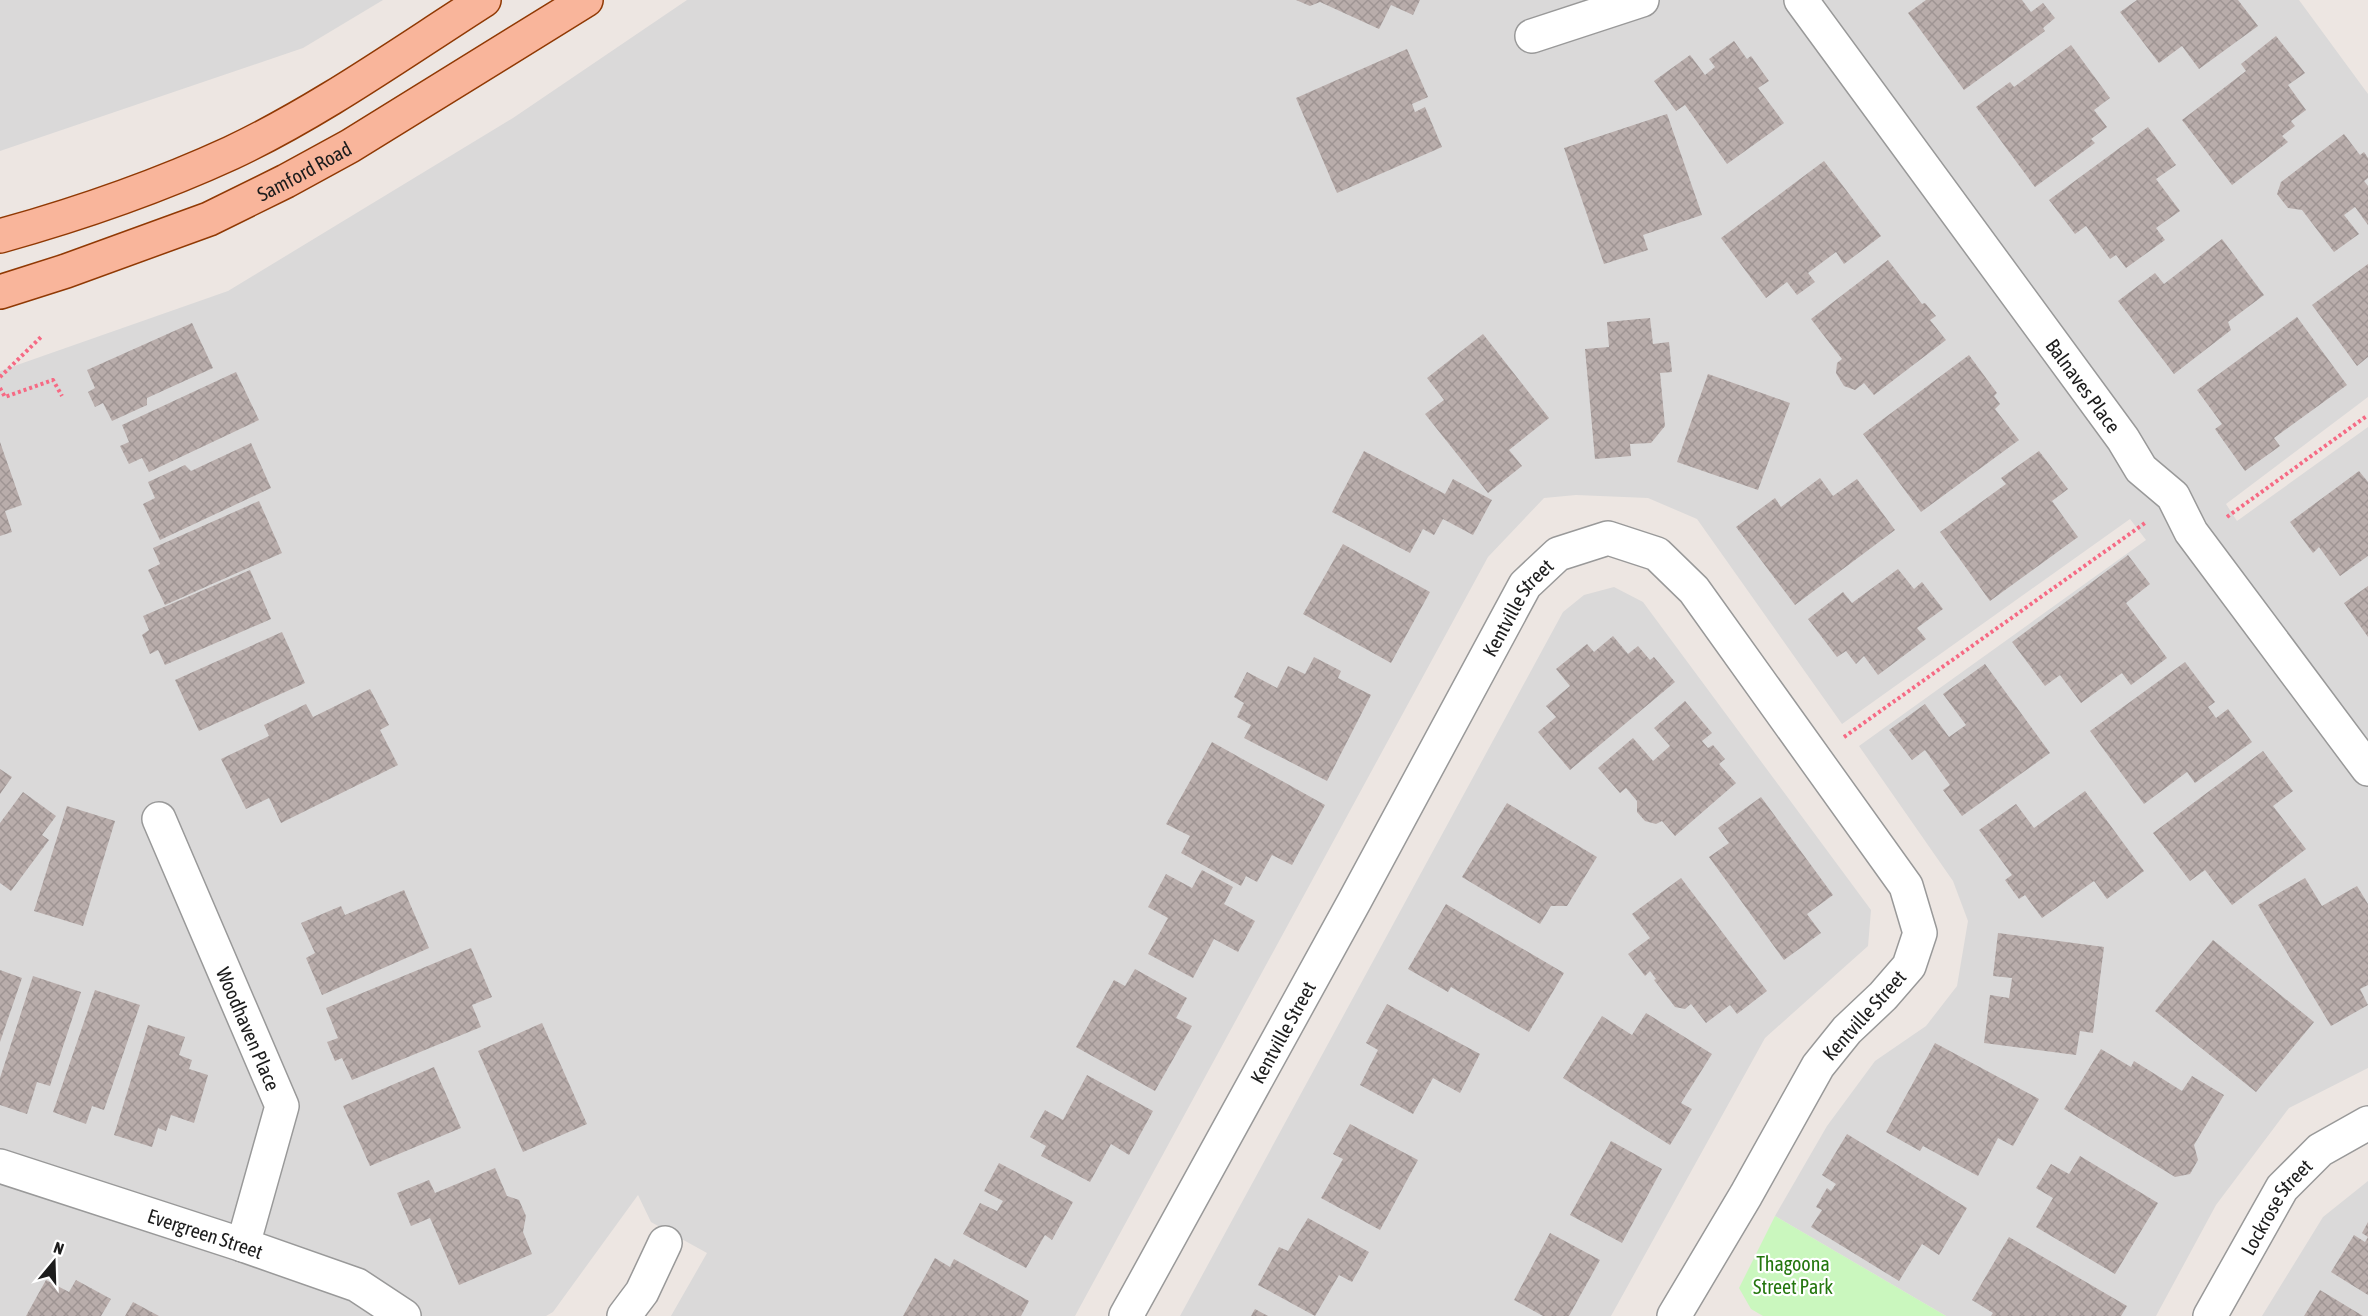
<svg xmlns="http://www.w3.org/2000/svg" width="2368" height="1316" font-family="'Asap Condensed',sans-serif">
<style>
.residential{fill:#dad9d9}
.park{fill:#caf7be}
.building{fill:url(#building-cross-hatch)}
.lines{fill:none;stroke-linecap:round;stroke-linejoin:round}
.minor-casing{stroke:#999;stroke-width:36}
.major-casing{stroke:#903904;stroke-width:36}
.path{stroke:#f66a84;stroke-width:4;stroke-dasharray:3 3;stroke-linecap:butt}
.minor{stroke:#fff;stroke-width:33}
.major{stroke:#f9b59b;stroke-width:33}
.labels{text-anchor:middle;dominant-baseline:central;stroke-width:4.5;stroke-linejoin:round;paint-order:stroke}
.street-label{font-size:20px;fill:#1c1c1c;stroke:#fff}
.park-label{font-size:20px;fill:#24760e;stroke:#fff}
</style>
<defs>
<pattern id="building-cross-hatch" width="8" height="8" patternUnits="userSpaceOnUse" patternTransform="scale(1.5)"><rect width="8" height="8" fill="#b9adab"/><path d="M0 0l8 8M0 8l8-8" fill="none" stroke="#9e9493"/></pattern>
</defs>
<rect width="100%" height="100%" fill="#ede6e2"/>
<path class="residential" d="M 0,0 L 383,0 L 303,48 L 0,151 Z
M 687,0 L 2299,0 L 2368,94 L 2368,397 L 2226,504 L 2237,521 L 2368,427 L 2368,1068 L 2289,1108 L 2216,1205 L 2156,1316 L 1946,1316 L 1775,1216 L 1827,1126 L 1875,1061 L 1926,1026 L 1957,986 L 1968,921 L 1953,881 L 1859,746 L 2146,540 L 2130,519 L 1842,724 L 1697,519 L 1648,498 L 1576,495 L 1544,498 L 1488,557 L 1075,1316 L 671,1316 L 707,1253 L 651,1222 L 638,1195 L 553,1312 L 546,1316 L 0,1316 L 0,371 L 228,291 L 513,118 Z
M 1614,587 L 1643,602 L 1871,910 L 1868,946 L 1765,1038 L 1611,1316 L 1180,1316 L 1563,612 L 1584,595 Z
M 2368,1181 L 2368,1316 L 2262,1316 L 2323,1217 Z"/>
<path class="park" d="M 1775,1216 L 1946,1316 L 1763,1316 L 1751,1309 L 1739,1288 Z"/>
<path class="building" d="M 1296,0 L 1420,0 L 1413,15 L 1391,5 L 1379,29 L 1320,2 L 1310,6 Z
M 1926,0 L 2022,0 L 2031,12 L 2043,3 L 2055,18 L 2043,28 L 2045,31 L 1964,90 L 1908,13 Z
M 2137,0 L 2238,0 L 2258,26 L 2199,69 L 2182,46 L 2159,63 L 2120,12 Z
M 2276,36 L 2305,73 L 2288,85 L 2306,110 L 2291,121 L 2295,126 L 2282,136 L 2288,142 L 2232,185 L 2182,120 L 2246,71 L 2241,64 Z
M 1734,41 L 1747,59 L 1751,56 L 1769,81 L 1758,88 L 1784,123 L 1727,164 L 1685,105 L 1676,111 L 1654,81 L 1690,55 L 1705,75 L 1715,67 L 1709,59 Z
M 2071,45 L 2110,98 L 2094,110 L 2107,127 L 2091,139 L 2095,143 L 2035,187 L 1976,107 L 2010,82 L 2014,87 Z
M 1407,49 L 1428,97 L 1412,104 L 1415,112 L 1425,107 L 1442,147 L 1337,193 L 1296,98 Z
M 1667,114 L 1702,215 L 1643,235 L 1648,250 L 1604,264 L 1564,148 Z
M 2148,127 L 2176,165 L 2156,179 L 2180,211 L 2156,228 L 2165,240 L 2126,268 L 2116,255 L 2110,259 L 2086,226 L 2075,234 L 2049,200 Z
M 2344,134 L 2360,155 L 2364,152 L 2368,158 L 2368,178 L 2364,181 L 2368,186 L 2368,225 L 2355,207 L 2344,215 L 2359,234 L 2334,252 L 2302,210 L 2288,208 L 2277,194 L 2281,182 Z
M 1824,161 L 1881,236 L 1844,264 L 1836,252 L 1808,273 L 1815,282 L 1797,295 L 1787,282 L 1766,298 L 1721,238 Z
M 2222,239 L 2264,295 L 2228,322 L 2231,330 L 2174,374 L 2118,301 L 2155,273 L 2164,284 Z
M 1888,260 L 1922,304 L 1925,303 L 1936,316 L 1930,320 L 1946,340 L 1874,395 L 1864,383 L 1855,390 L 1844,386 L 1836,373 L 1837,363 L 1842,359 L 1811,319 Z
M 2368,264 L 2368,357 L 2357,366 L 2312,305 Z
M 2297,317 L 2347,385 L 2274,438 L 2280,446 L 2245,471 L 2215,429 L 2222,424 L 2197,390 Z
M 1650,318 L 1653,344 L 1669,342 L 1672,372 L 1660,373 L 1665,426 L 1651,443 L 1630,444 L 1631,456 L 1595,459 L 1585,349 L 1609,347 L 1607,322 Z
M 192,323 L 213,368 L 147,398 L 147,405 L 112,421 L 103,403 L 95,407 L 88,392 L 95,388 L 87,370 Z
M 1483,334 L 1549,418 L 1509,450 L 1522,466 L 1488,493 L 1425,414 L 1444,400 L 1427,378 Z
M 1969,355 L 1997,393 L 1994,396 L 2000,404 L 1995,409 L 2019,440 L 1921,512 L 1863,434 Z
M 236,372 L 259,420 L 149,472 L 142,458 L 129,464 L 120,446 L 129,442 L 122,425 Z
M 1708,374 L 1790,403 L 1758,490 L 1677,462 Z
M 0,442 L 22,505 L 5,511 L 12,532 L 0,536 Z
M 251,443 L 271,488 L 160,540 L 143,504 L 155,498 L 148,482 L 185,465 L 191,471 Z
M 1364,451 L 1445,494 L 1453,479 L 1492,500 L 1473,535 L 1443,519 L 1434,535 L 1423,529 L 1410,553 L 1332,512 Z
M 2039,451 L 2068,489 L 2052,501 L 2078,537 L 1990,601 L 1940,532 L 2006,484 L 2001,478 Z
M 2359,471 L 2368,482 L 2368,556 L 2340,576 L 2319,547 L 2313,553 L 2290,522 Z
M 1820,478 L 1833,496 L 1857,479 L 1895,530 L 1795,605 L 1736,527 L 1775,498 L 1781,507 Z
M 259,501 L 282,553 L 165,605 L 148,570 L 160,564 L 153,548 Z
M 1343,544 L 1430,592 L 1391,663 L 1303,614 Z
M 2128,555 L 2150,584 L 2126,603 L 2167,658 L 2131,685 L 2122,673 L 2081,703 L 2060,675 L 2045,686 L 2012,642 Z
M 1898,569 L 1914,589 L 1922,582 L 1943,609 L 1917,628 L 1926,639 L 1878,675 L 1864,656 L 1856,664 L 1846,651 L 1837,657 L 1808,619 L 1843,592 L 1852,603 Z
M 250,570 L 271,619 L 165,665 L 158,650 L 150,654 L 142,635 L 149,630 L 143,616 Z
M 2368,586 L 2368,637 L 2344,603 Z
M 282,632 L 305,683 L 199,731 L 175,680 Z
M 1613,636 L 1628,654 L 1638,646 L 1650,660 L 1654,657 L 1675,682 L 1570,770 L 1538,732 L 1556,717 L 1546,706 L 1570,686 L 1556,669 L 1587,644 L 1594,652 Z
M 1314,657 L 1341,671 L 1338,678 L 1371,695 L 1327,781 L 1244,738 L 1251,725 L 1237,717 L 1244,703 L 1234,697 L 1247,672 L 1277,688 L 1288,666 L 1305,674 Z
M 2185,662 L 2215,702 L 2208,707 L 2216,718 L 2228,709 L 2252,742 L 2195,783 L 2187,772 L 2144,804 L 2090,731 Z
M 1985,664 L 2050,753 L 1962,816 L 1943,790 L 1950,785 L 1925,750 L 1912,760 L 1889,730 L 1925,704 L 1949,737 L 1966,725 L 1943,694 Z
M 370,689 L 389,725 L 380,730 L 398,765 L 281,823 L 269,798 L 246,809 L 221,759 L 269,736 L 264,725 L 306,704 L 313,717 Z
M 1685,701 L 1712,733 L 1702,741 L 1708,748 L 1713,745 L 1725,759 L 1719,764 L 1736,783 L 1675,836 L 1662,821 L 1656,824 L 1645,821 L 1637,812 L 1637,801 L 1626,788 L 1620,793 L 1598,768 L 1633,738 L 1653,761 L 1670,746 L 1654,728 Z
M 1212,742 L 1325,805 L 1292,865 L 1272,855 L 1257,882 L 1246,876 L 1241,886 L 1181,853 L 1190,836 L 1166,824 Z
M 2263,751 L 2293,791 L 2273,806 L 2306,849 L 2232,905 L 2205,870 L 2190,881 L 2153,833 Z
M 0,769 L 12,777 L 0,794 Z
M 2085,791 L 2144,871 L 2107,899 L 2094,881 L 2042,918 L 2025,895 L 2019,899 L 2005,880 L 2012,875 L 1979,830 L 2016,804 L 2034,828 Z
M 23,792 L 56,816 L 42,835 L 49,840 L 11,891 L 0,883 L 0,823 Z
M 1761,797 L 1833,895 L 1807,914 L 1821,933 L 1784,960 L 1709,857 L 1729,843 L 1718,828 Z
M 1507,803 L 1597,857 L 1567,906 L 1551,906 L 1540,924 L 1462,877 Z
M 67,806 L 115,821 L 83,926 L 34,911 Z
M 1202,870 L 1233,887 L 1224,904 L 1255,921 L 1238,952 L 1214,939 L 1193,978 L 1148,954 L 1168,918 L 1148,907 L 1166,874 L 1192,888 Z
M 1681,878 L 1767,991 L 1737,1014 L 1730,1005 L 1706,1023 L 1691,1004 L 1685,1009 L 1675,1007 L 1654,980 L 1656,979 L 1650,971 L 1645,976 L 1628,954 L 1650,938 L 1632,914 Z
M 2305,878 L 2322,906 L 2357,886 L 2368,904 L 2368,985 L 2360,989 L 2368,1005 L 2331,1026 L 2258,905 Z
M 404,890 L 429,948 L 322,995 L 306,958 L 315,953 L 301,923 L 341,906 L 345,915 Z
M 1446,904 L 1564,973 L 1529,1032 L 1451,987 L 1448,992 L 1408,969 Z
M 1998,933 L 2104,947 L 2093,1033 L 2080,1031 L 2076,1055 L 1984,1043 L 1990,995 L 2009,998 L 2012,978 L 1993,976 Z
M 2213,940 L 2314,1022 L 2256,1092 L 2155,1011 Z
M 471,948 L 492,997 L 472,1005 L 481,1027 L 352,1080 L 342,1058 L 335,1061 L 327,1042 L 338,1038 L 326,1008 Z
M 1135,969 L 1187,998 L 1176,1018 L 1192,1026 L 1155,1091 L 1076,1047 L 1114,980 L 1125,986 Z
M 0,970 L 22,978 L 0,1042 Z
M 33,976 L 81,992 L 50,1086 L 37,1082 L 27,1114 L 0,1105 L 0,1078 Z
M 95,990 L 140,1005 L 104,1110 L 92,1106 L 86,1124 L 53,1112 Z
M 1387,1004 L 1480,1054 L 1460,1093 L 1433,1078 L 1413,1114 L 1360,1085 L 1378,1050 L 1366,1043 Z
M 1646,1013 L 1712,1054 L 1681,1103 L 1692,1109 L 1670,1145 L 1563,1078 L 1602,1016 L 1632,1035 Z
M 542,1023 L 587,1124 L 523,1152 L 478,1051 Z
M 148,1025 L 185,1037 L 179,1055 L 192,1060 L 189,1069 L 208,1075 L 194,1123 L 171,1115 L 166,1131 L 158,1128 L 152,1147 L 114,1135 Z
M 1935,1043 L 2039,1099 L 2013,1146 L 1998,1138 L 1978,1176 L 1923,1146 L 1920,1151 L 1886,1132 Z
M 2101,1049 L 2131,1067 L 2134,1061 L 2182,1091 L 2192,1076 L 2224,1095 L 2194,1145 L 2198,1160 L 2190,1174 L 2175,1177 L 2064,1109 Z
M 434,1067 L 461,1128 L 370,1166 L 343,1106 Z
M 1087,1075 L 1153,1111 L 1129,1155 L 1111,1144 L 1090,1182 L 1041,1156 L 1046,1146 L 1030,1137 L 1045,1110 L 1063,1120 Z
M 1350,1124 L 1418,1160 L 1380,1230 L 1321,1198 L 1343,1159 L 1333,1154 Z
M 1847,1134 L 1967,1208 L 1939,1255 L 1922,1244 L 1899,1281 L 1811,1227 L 1822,1210 L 1816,1207 L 1827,1188 L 1831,1191 L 1836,1184 L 1822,1175 Z
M 1611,1141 L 1662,1169 L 1622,1243 L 1570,1215 Z
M 2080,1156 L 2158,1203 L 2115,1274 L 2036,1227 L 2053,1198 L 2036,1188 L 2051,1164 L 2069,1174 Z
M 999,1163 L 1073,1202 L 1052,1240 L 1045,1235 L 1026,1268 L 963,1234 L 980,1203 L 997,1211 L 1003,1201 L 984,1191 Z
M 495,1168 L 507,1196 L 519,1200 L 526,1216 L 523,1232 L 532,1254 L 459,1285 L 430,1218 L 411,1226 L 397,1193 L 429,1180 L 435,1193 Z
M 1308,1218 L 1369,1252 L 1352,1282 L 1339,1275 L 1315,1316 L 1258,1285 L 1279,1247 L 1288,1251 Z
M 2368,1222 L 2368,1295 L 2331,1272 L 2354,1235 L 2365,1242 L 2368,1237 L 2362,1233 Z
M 1550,1233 L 1600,1260 L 1569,1316 L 1543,1316 L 1514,1300 Z
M 2009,1237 L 2127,1306 L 2121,1316 L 1991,1316 L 1993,1313 L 1972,1300 Z
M 935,1258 L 950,1267 L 954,1259 L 1029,1301 L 1021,1316 L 903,1316 Z
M 46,1280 L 69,1292 L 76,1280 L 111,1299 L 101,1316 L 26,1316 Z
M 2320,1290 L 2363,1316 L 2304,1316 Z
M 133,1302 L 159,1316 L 125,1316 Z
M 1255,1309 L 1268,1316 L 1251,1316 Z"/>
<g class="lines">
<defs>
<g id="minor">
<path id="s1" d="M 1801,0 L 2123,439 L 2141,469 L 2173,496 L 2191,532 L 2368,769"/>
<path d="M 1532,36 L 1642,0"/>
<path id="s2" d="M 159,819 L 282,1106 L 243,1245"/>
<path id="s3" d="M 0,1166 L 243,1245 L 357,1285 L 404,1316"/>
<path d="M 624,1316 L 642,1292 L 665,1243"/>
<path id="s4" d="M 1126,1316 L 1354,902 L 1525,585 L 1558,554 L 1608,538 L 1657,554 L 1694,590 L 1906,886 L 1920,933 L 1909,966 L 1883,996 L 1847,1030 L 1818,1066 L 1746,1195 L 1674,1316"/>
<path id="s5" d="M 2210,1316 L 2282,1188 L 2320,1150 L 2368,1123"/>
</g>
<g id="major">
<path d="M 0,236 C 79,214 157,187 231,153 C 320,111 401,53 484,0"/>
<path id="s6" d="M 0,292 L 66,271 L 209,219 L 286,181 L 350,146 L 586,0"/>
</g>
</defs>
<use href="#minor" class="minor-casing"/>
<use href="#major" class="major-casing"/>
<path class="path" d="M 0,377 L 41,337
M 0,388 L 5,397 L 53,380 L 62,396
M 2227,517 L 2368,415
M 1844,737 L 2145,523"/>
<use href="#minor" class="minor"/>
<use href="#major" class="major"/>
</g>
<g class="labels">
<g class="street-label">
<text stroke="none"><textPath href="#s6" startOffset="328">Samford Road</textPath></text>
<text stroke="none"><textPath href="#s1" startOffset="478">Balnaves Place</textPath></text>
<text stroke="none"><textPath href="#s4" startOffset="810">Kentville Street</textPath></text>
<text transform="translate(1864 1015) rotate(-48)">Kentville Street</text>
<text stroke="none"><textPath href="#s2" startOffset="228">Woodhaven Place</textPath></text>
<text stroke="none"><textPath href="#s4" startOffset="324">Kentville Street</textPath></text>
<text stroke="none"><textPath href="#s5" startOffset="128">Lockrose Street</textPath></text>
<text stroke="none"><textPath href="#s3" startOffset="216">Evergreen Street</textPath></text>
</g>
<g class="park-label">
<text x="1793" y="1263">Thagoona<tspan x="1793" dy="23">Street Park</tspan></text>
</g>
</g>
<g transform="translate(54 1262) rotate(19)" stroke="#ffffff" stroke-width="4.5" paint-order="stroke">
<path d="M0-4.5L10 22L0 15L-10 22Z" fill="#1c1c1c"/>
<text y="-9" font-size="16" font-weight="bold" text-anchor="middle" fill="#1c1c1c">N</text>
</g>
</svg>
